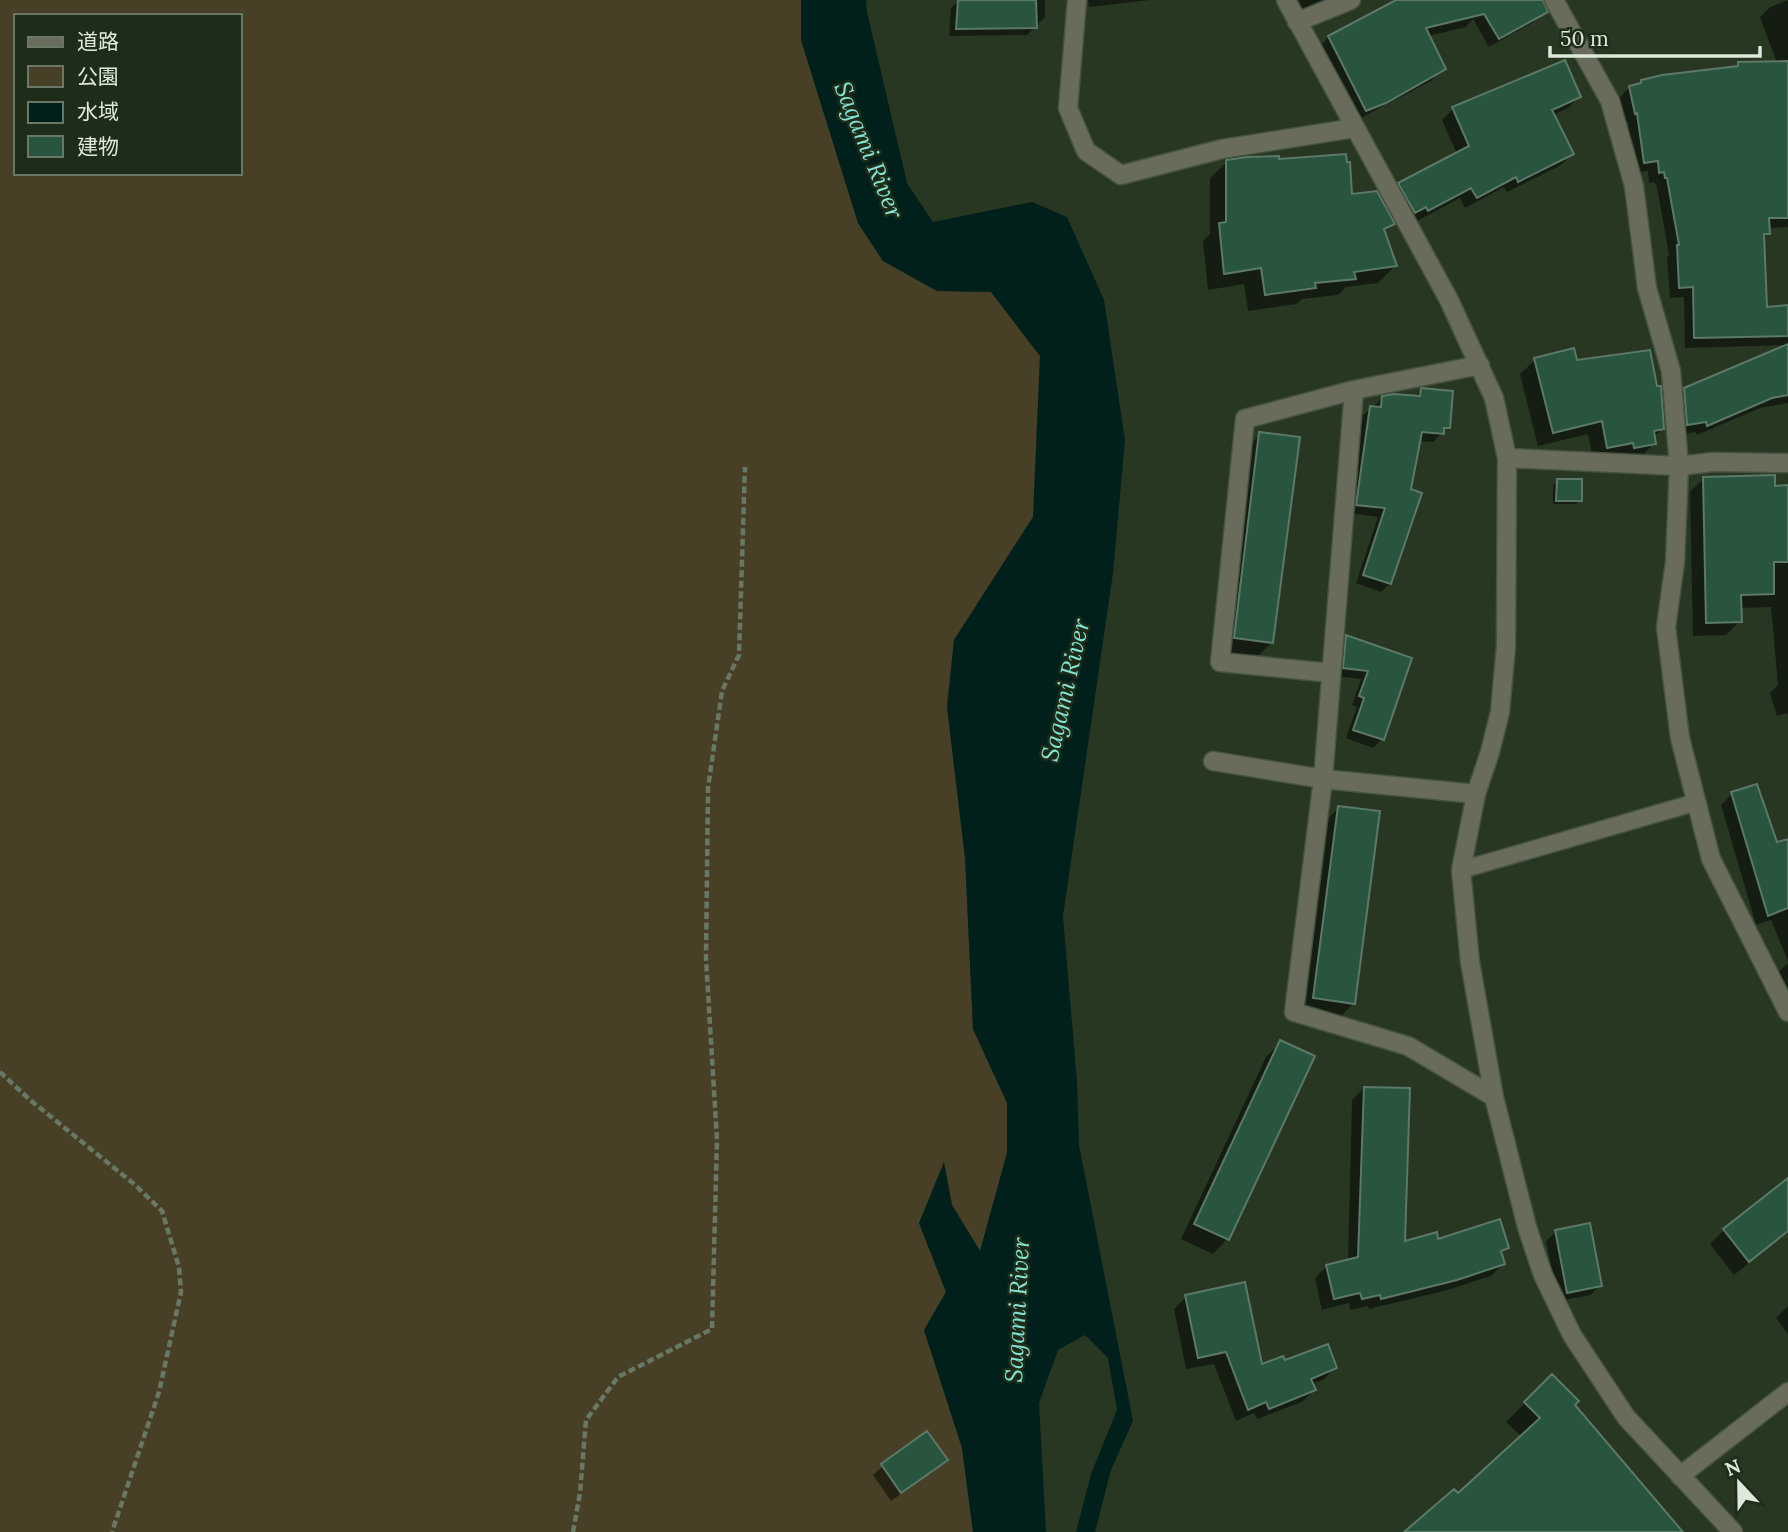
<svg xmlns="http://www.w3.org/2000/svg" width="1788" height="1532" font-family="Lora,'Noto Sans JP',serif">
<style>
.green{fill:#474027;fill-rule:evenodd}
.water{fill:#01201c}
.shadow{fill:#0007}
.building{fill:#29553f;stroke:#5c7868;stroke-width:2}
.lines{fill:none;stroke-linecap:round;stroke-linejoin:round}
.lane-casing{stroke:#455340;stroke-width:19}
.street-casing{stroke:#455340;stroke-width:21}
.path{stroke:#697764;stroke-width:4.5;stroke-dasharray:7 3.5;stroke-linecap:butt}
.lane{stroke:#696c5a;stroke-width:16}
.street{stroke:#696c5a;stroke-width:18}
.labels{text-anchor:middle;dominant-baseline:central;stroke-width:5;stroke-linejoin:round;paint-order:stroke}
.water-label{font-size:24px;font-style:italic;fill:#85e2d3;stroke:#1e2d19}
</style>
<rect width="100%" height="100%" fill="#283722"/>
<path class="green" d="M 0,0 L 801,0 L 801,40 L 858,223 L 883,261 L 937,291 L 991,292 L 1040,356 L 1033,517 L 954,640 L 947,707 L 965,858 L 973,1029 L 1007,1103 L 1007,1153 L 980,1251 L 952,1205 L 944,1164 L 919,1223 L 946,1292 L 924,1330 L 962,1448 L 973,1532 L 0,1532 ZM 16,16 L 240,16 L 240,173 L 16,173 Z"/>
<path class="water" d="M 801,0 L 866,0 L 867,12 L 907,183 L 933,222 L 1032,202 L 1067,217 L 1104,300 L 1125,440 L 1113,573 L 1063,916 L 1077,1082 L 1079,1145 L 1133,1421 L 1111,1470 L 1095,1532 L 1076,1532 L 1091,1474 L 1117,1410 L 1108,1358 L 1085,1335 L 1058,1350 L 1039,1403 L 1046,1532 L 973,1532 L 962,1448 L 924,1330 L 946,1292 L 919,1223 L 944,1162 L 952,1205 L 980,1251 L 1007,1153 L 1007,1103 L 973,1029 L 965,858 L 947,707 L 954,640 L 1033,517 L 1040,356 L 991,292 L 937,291 L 883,261 L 858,223 L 801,40 Z"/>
<path class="shadow" d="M 959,0 L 1045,0 L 1045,17 L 1027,35 L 949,36 L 951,8 Z
M 1088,0 L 1150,0 L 1089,7 Z
M 1276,0 L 1334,0 L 1288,15 L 1285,5 Z
M 1400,0 L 1534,0 L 1542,13 L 1532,23 L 1489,47 L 1473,19 L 1466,27 L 1428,36 L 1444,68 L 1431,81 L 1353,122 L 1316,50 L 1329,37 Z
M 1788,0 L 1788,227 L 1768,228 L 1768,233 L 1763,239 L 1766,309 L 1788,307 L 1788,345 L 1685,348 L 1684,297 L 1670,298 L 1667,257 L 1669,255 L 1657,187 L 1654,182 L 1649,183 L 1648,171 L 1634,173 L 1628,122 L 1625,123 L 1619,98 L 1630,87 L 1638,85 L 1642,81 L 1735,68 L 1739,64 L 1777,63 L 1760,17 L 1770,7 Z
M 1579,97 L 1568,108 L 1553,115 L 1572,154 L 1561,165 L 1507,192 L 1504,187 L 1465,208 L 1460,198 L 1417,221 L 1414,217 L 1403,223 L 1388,195 L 1399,184 L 1457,154 L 1442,120 L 1453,109 Z
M 1277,161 L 1351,196 L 1392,223 L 1383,233 L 1395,266 L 1378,283 L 1346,287 L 1338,295 L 1302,299 L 1297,304 L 1248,311 L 1244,284 L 1208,290 L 1203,241 L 1210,234 L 1210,178 L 1227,162 Z
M 1788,346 L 1788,403 L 1760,408 L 1697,435 L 1695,432 L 1677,435 L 1674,400 L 1685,390 Z
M 1535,360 L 1576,362 L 1663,428 L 1653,438 L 1654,443 L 1640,458 L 1593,461 L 1588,434 L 1538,446 L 1520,374 Z
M 1422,390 L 1448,427 L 1433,442 L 1418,441 L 1390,583 L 1381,592 L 1356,583 L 1378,517 L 1349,513 L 1362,416 L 1383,398 L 1414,397 Z
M 1260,434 L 1272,642 L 1257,657 L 1220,652 L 1246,449 Z
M 1704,478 L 1773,487 L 1788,487 L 1788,717 L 1787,713 L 1777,716 L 1770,693 L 1778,685 L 1771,607 L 1739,608 L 1740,621 L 1726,635 L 1693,636 L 1690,492 Z
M 1558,481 L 1580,500 L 1576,504 L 1553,504 L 1553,485 Z
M 1346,637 L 1410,659 L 1382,739 L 1373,748 L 1346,738 L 1357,707 L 1352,705 L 1361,679 L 1335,676 L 1338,646 Z
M 1732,794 L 1776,844 L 1788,840 L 1788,961 L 1771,920 L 1756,925 L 1721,805 Z
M 1339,808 L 1354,1003 L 1339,1018 L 1300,1012 L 1324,822 Z
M 1788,963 L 1788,1010 L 1774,976 Z
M 1281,1042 L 1227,1239 L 1213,1254 L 1181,1239 L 1266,1057 Z
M 1364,1088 L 1403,1243 L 1437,1241 L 1507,1248 L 1500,1255 L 1503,1264 L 1491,1276 L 1444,1291 L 1369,1309 L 1368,1306 L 1350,1310 L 1349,1303 L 1322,1310 L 1315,1278 L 1327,1266 L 1348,1261 L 1352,1100 Z
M 1788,1180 L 1788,1232 L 1734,1275 L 1710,1244 L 1724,1230 Z
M 1556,1232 L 1600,1285 L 1591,1295 L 1558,1301 L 1546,1241 Z
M 1186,1297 L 1261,1366 L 1284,1362 L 1335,1368 L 1323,1380 L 1311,1384 L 1314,1390 L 1302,1402 L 1257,1419 L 1254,1413 L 1236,1421 L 1214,1364 L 1186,1369 L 1174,1309 Z
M 1788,1306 L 1788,1334 L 1776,1318 Z
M 1552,1376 L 1573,1405 L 1681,1532 L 1407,1532 L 1457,1495 L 1522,1437 L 1506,1422 Z
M 945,1460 L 936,1469 L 891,1501 L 873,1475 L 883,1466 Z"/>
<path class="building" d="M 958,0 L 1036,0 L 1037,28 L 956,29 Z
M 1396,0 L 1543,0 L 1548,12 L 1499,39 L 1484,14 L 1426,28 L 1446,69 L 1386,103 L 1366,111 L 1328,36 Z
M 1565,60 L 1581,97 L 1552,110 L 1574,154 L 1518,182 L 1516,177 L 1477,198 L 1471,188 L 1428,211 L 1426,207 L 1415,213 L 1398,183 L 1469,146 L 1452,107 Z
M 1788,61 L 1788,218 L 1769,218 L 1770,234 L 1764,234 L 1767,307 L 1788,305 L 1788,336 L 1694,338 L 1693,287 L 1679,288 L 1677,245 L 1679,245 L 1667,178 L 1665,178 L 1664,172 L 1659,173 L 1658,161 L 1644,163 L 1637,113 L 1635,114 L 1629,86 L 1641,83 L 1641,80 L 1662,75 L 1738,66 L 1738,62 Z
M 1346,154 L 1347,162 L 1350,162 L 1352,194 L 1377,191 L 1395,224 L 1384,229 L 1397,266 L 1354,272 L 1356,279 L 1315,283 L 1316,288 L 1265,295 L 1261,268 L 1224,274 L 1219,223 L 1226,222 L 1226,160 L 1247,157 L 1279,156 L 1279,159 Z
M 1788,344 L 1788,395 L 1772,398 L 1707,426 L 1706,422 L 1687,425 L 1684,388 Z
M 1574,348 L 1577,360 L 1650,350 L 1657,386 L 1661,386 L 1664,429 L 1654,431 L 1656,444 L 1634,448 L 1633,443 L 1607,448 L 1602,421 L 1553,433 L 1534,358 Z
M 1421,388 L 1453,391 L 1450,428 L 1444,428 L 1444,434 L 1422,432 L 1411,489 L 1422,493 L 1391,584 L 1363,575 L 1385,508 L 1356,505 L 1370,406 L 1381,407 L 1382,396 L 1394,394 L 1420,396 Z
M 1259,432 L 1300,437 L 1273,643 L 1234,638 Z
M 1775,475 L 1775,486 L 1788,485 L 1788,562 L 1774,562 L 1774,594 L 1741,595 L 1742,622 L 1706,623 L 1703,477 Z
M 1557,479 L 1582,479 L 1582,501 L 1556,501 Z
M 1346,635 L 1412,658 L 1384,740 L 1353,730 L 1364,698 L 1359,696 L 1368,671 L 1343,668 Z
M 1757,784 L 1777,842 L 1788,839 L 1788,908 L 1768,916 L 1731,792 Z
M 1338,806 L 1380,811 L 1355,1004 L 1313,998 Z
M 1280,1040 L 1315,1056 L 1229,1240 L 1194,1224 Z
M 1364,1087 L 1410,1088 L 1405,1241 L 1437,1232 L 1438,1239 L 1500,1219 L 1509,1248 L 1501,1251 L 1505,1264 L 1457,1280 L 1381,1299 L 1380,1295 L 1362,1299 L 1360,1293 L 1334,1299 L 1326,1265 L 1358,1257 Z
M 1788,1178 L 1788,1231 L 1749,1262 L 1723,1229 Z
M 1590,1223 L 1602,1286 L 1567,1293 L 1555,1230 Z
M 1245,1282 L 1262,1364 L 1283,1356 L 1285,1360 L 1328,1344 L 1337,1368 L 1311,1379 L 1316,1390 L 1269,1409 L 1266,1402 L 1248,1410 L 1226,1352 L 1198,1358 L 1185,1295 Z
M 1552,1374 L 1579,1401 L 1575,1405 L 1683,1532 L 1404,1532 L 1454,1489 L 1458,1493 L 1540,1418 L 1524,1402 Z
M 927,1431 L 948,1460 L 901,1493 L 881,1464 Z"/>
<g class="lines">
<defs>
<path id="lane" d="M 1461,870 L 1697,802"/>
<path id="street" d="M 1077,0 L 1068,108 L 1086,151 L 1121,175 L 1222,149 L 1355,128
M 1286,0 L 1449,300 L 1494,398 L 1507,458 L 1506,646 L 1500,712 L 1490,752 L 1476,794 L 1461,870 L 1470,962 L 1494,1097 L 1527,1227 L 1543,1275 L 1572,1335 L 1626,1417 L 1733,1532
M 1554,0 L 1610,101 L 1634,186 L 1647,288 L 1671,371 L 1679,466 L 1675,562 L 1666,627 L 1680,738 L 1711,859 L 1788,1012
M 1297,22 L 1351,0
M 1480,365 L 1354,390 L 1323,779 L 1294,1012 L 1408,1046 L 1494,1097
M 1507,458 L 1679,466 L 1713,462 L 1788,463
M 1331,673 L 1220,662 L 1245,419 L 1354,390
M 1213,761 L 1323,779 L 1476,794
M 1680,1476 L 1788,1392"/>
</defs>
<use href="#lane" class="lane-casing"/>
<use href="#street" class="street-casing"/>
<path class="path" d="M 0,1072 L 29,1099 L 134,1184 L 162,1211 L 179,1267 L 181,1292 L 159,1392 L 112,1532
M 573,1532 L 580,1493 L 586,1420 L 618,1377 L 712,1329 L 717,1140 L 706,959 L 708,788 L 722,691 L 739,655 L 745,467"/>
<use href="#lane" class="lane"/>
<use href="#street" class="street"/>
</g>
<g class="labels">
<g class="water-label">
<text transform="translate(869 150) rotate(68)">Sagami River</text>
<text transform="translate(1065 690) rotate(-77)">Sagami River</text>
<text transform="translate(1017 1310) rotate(-87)">Sagami River</text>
</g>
</g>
<rect x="14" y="14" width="228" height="161" fill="#1e2d19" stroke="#6b7867" stroke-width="2"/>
<rect x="28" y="37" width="35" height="10" fill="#696c5a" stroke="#6b7867" stroke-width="2"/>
<text x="77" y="49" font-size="21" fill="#dee8db">道路</text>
<rect x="28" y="66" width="35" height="21" fill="#474027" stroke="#6b7867" stroke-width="2"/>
<text x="77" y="84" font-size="21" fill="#dee8db">公園</text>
<rect x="28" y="102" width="35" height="21" fill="#01201c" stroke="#6b7867" stroke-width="2"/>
<text x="77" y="119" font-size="21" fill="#dee8db">水域</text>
<rect x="28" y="136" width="35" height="21" fill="#29553f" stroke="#6b7867" stroke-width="2"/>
<text x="77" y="154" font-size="21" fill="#dee8db">建物</text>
<g transform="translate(1739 1483) rotate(338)" stroke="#1e2d19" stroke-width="5" paint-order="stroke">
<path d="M0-5L12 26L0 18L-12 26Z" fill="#dee8db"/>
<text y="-10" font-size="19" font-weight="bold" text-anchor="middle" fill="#dee8db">N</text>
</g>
<path d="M1550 46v10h210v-10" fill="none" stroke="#dee8db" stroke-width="3.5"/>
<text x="1560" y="46" font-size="21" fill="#dee8db" stroke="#1e2d19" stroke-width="5" paint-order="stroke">50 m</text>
</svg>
